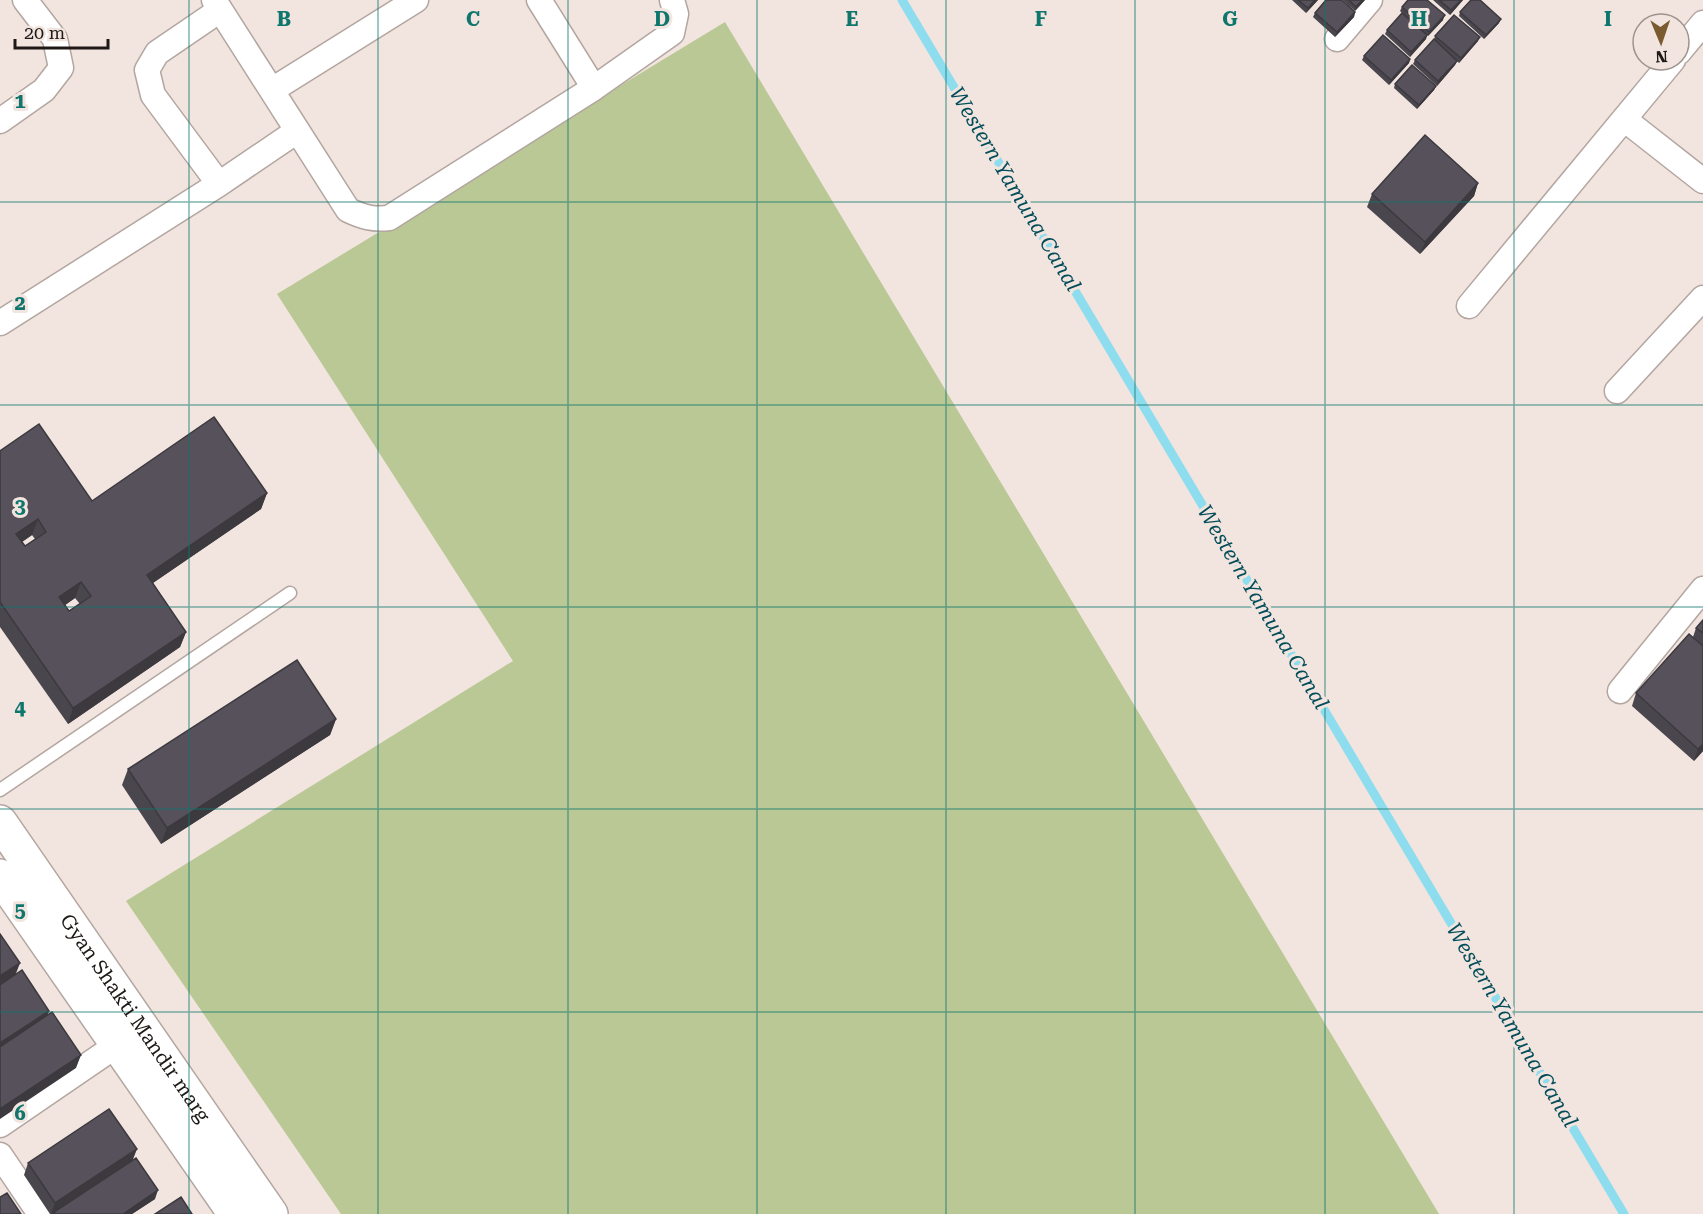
<svg xmlns="http://www.w3.org/2000/svg" width="1703" height="1214" font-family="'Roboto Serif',serif">
<style>
.green{fill:#b9c894}
.lines{fill:none;stroke-linecap:round;stroke-linejoin:round}
.stream{stroke:#8eddef;stroke-width:9}
.lane-casing{stroke:#b3a6a0;stroke-width:15}
.street-casing{stroke:#b3a6a0;stroke-width:27}
.secondary-casing{stroke:#b3a6a0;stroke-width:36}
.lane{stroke:#fff;stroke-width:12}
.street{stroke:#fff;stroke-width:24}
.secondary{stroke:#fff;stroke-width:33}
.wall{fill:#4a464d;fill-rule:evenodd}
.shaded-wall{fill:#3c393f}
.building{fill:#56515a;stroke:#3c393f;stroke-width:1.5;fill-rule:evenodd}
.grid{fill:none;stroke:#0f766e;stroke-width:1.5;stroke-opacity:0.55}
.labels{text-anchor:middle;dominant-baseline:central;stroke-width:6;stroke-linejoin:round;paint-order:stroke}
.street-label{font-size:20px;fill:#1e1917;stroke:#f2e4de}
.water-label{font-size:21px;font-style:italic;fill:#024d59;stroke:#f2e4de}
.grid-label{font-size:20px;text-anchor:middle;font-weight:bold;fill:#0f766e;stroke:#f2e4de;stroke-width:6;stroke-linejoin:round;paint-order:stroke}
</style>
<rect width="100%" height="100%" fill="#f2e4de"/>
<path class="green" d="M 725,22 L 1439,1214 L 341,1214 L 126,901 L 513,661 L 277,294 Z"/>
<g class="lines">
<path class="stream" d="M 902,0 L 1624,1214"/>
<defs>
<path id="lane" d="M 0,790 L 290,593"/>
<path id="street" d="M 214,0 L 348,210 C 363,217 373,220 389,218 L 594,88 L 672,33 L 676,14 L 672,0
M 539,0 L 594,88
M 1337,39 L 1370,0
M 1679,52 L 1703,23
M 272,90 L 416,0
M 1624,119 L 1703,181
M 0,121 L 44,90 L 61,68 L 55,39 L 25,0
M 219,184 L 153,95 L 147,70 L 157,53 L 220,10
M 1469,306 L 1673,60
M 0,323 L 219,184 L 297,131
M 1617,391 L 1703,298
M 1620,691 L 1703,589
M 0,1125 L 117,1045
M 0,1155 L 40,1214"/>
<g id="secondary">
<path id="s1" d="M 0,822 L 271,1214"/>
<path d="M 0,876 L 235,1214"/>
</g>
</defs>
<use href="#lane" class="lane-casing"/>
<use href="#street" class="street-casing"/>
<use href="#secondary" class="secondary-casing"/>
<use href="#lane" class="lane"/>
<use href="#street" class="street"/>
<use href="#secondary" class="secondary"/>
</g>
<path class="wall" d="M 1292,0 L 1318,0 L 1306,13 Z
M 1343,0 L 1365,0 L 1355,11 Z
M 1433,0 L 1463,0 L 1450,15 Z
M 1402,7 L 1443,20 L 1428,36 L 1427,35 L 1426,39 L 1410,57 L 1385,34 L 1387,30 L 1412,22 L 1400,11 Z
M 1355,12 L 1354,17 L 1335,37 L 1313,17 L 1315,13 Z
M 1460,12 L 1499,23 L 1484,39 L 1459,16 Z
M 1435,36 L 1478,41 L 1459,63 L 1457,61 L 1455,65 L 1437,86 L 1413,64 L 1415,60 L 1434,40 Z
M 1364,56 L 1410,59 L 1409,63 L 1389,85 L 1362,60 Z
M 1395,84 L 1436,86 L 1434,90 L 1417,109 L 1394,88 Z
M 1478,183 L 1474,196 L 1420,254 L 1367,207 L 1372,194 Z
M 0,451 L 92,501 L 267,493 L 261,509 L 153,583 L 186,632 L 180,647 L 68,724 L 0,627 ZM 32,535 L 35,539 L 25,546 L 22,542 ZM 75,598 L 80,604 L 69,611 L 65,605 Z
M 1703,620 L 1703,751 L 1694,761 L 1632,706 L 1636,693 L 1693,637 L 1696,628 Z
M 336,719 L 330,735 L 161,844 L 122,785 L 128,769 Z
M 133,1160 L 155,1199 L 132,1214 L 50,1214 L 24,1175 L 28,1163 Z"/>
<path class="shaded-wall" d="M 1315,0 L 1318,0 L 1306,13 L 1308,8 Z
M 1362,0 L 1365,0 L 1355,11 L 1356,7 Z
M 1461,0 L 1463,0 L 1450,15 L 1451,10 Z
M 1355,12 L 1354,17 L 1335,37 L 1337,32 Z
M 1445,15 L 1443,20 L 1428,36 L 1429,32 Z
M 1501,19 L 1499,23 L 1484,39 L 1486,35 Z
M 1427,35 L 1426,39 L 1410,57 L 1411,52 Z
M 1480,37 L 1478,41 L 1459,63 L 1461,58 Z
M 1410,59 L 1409,63 L 1389,85 L 1391,80 Z
M 1457,61 L 1455,65 L 1437,86 L 1438,81 Z
M 1436,86 L 1434,90 L 1417,109 L 1419,105 Z
M 1478,183 L 1474,196 L 1420,254 L 1425,242 Z
M 267,493 L 261,509 L 141,591 L 147,575 Z
M 38,519 L 32,535 L 10,550 L 16,534 Z
M 81,582 L 75,598 L 54,613 L 59,597 Z
M 186,632 L 180,647 L 68,724 L 73,708 Z
M 336,719 L 330,735 L 161,844 L 167,828 Z
M 1703,744 L 1703,751 L 1694,761 L 1698,749 Z
M 20,963 L 15,976 L 0,986 L 0,976 Z
M 49,1011 L 45,1023 L 0,1053 L 0,1043 Z
M 81,1055 L 76,1068 L 0,1119 L 0,1109 Z
M 137,1149 L 132,1162 L 53,1214 L 51,1214 L 55,1203 Z
M 158,1190 L 155,1199 L 132,1214 L 123,1214 Z"/>
<path class="building" d="M 1298,0 L 1315,0 L 1308,8 Z
M 1326,0 L 1342,0 L 1355,12 L 1337,32 L 1315,13 Z
M 1349,0 L 1362,0 L 1356,7 Z
M 1408,0 L 1427,0 L 1445,15 L 1429,32 L 1402,7 Z
M 1439,0 L 1461,0 L 1451,10 Z
M 1471,0 L 1480,0 L 1501,19 L 1486,35 L 1460,12 Z
M 1402,13 L 1427,35 L 1411,52 L 1387,30 Z
M 1454,15 L 1480,37 L 1461,58 L 1435,36 Z
M 1383,35 L 1410,59 L 1391,80 L 1364,56 Z
M 1434,39 L 1457,61 L 1438,81 L 1415,60 Z
M 1412,65 L 1436,86 L 1419,105 L 1395,84 Z
M 1425,135 L 1478,183 L 1425,242 L 1372,194 Z
M 214,417 L 267,493 L 147,575 L 186,632 L 73,708 L 0,602 L 0,451 L 39,424 L 92,501 ZM 38,519 L 46,532 L 25,546 L 16,534 ZM 81,582 L 91,596 L 69,611 L 59,597 Z
M 1703,620 L 1703,633 L 1696,628 Z
M 1689,634 L 1703,646 L 1703,744 L 1698,749 L 1636,693 Z
M 297,660 L 336,719 L 167,828 L 128,769 Z
M 0,934 L 20,963 L 0,976 Z
M 22,970 L 49,1011 L 0,1043 L 0,985 Z
M 52,1012 L 81,1055 L 0,1109 L 0,1047 Z
M 109,1109 L 137,1149 L 55,1203 L 28,1163 Z
M 136,1158 L 158,1190 L 123,1214 L 56,1214 L 54,1212 Z
M 7,1193 L 21,1214 L 0,1214 L 0,1197 Z
M 181,1197 L 192,1214 L 155,1214 Z"/>
<path class="grid" d="M 189,0 L 189,1214M 378,0 L 378,1214M 568,0 L 568,1214M 757,0 L 757,1214M 946,0 L 946,1214M 1135,0 L 1135,1214M 1325,0 L 1325,1214M 1514,0 L 1514,1214M 0,202 L 1703,202M 0,405 L 1703,405M 0,607 L 1703,607M 0,809 L 1703,809M 0,1012 L 1703,1012"/>
<g class="labels">
<g class="street-label">
<text stroke="none"><textPath href="#s1" startOffset="238">Gyan Shakti Mandir marg</textPath></text>
</g>
<g class="water-label">
<text transform="translate(1015 189) rotate(59)">Western Yamuna Canal</text>
<text transform="translate(1263 607) rotate(59)">Western Yamuna Canal</text>
<text transform="translate(1512 1025) rotate(59)">Western Yamuna Canal</text>
</g>
</g>
<g class="grid-label">
<text x="284" y="26">B</text>
<text x="473" y="26">C</text>
<text x="662" y="26">D</text>
<text x="852" y="26">E</text>
<text x="1041" y="26">F</text>
<text x="1230" y="26">G</text>
<text x="1419" y="26">H</text>
<text x="1608" y="26">I</text>
<text x="20" y="108">1</text>
<text x="20" y="310">2</text>
<text x="20" y="513">3</text>
<text x="20" y="715">4</text>
<text x="20" y="917">5</text>
<text x="20" y="1120">6</text>
</g>
<g transform="translate(1661 42) rotate(178)"><circle r="28" fill="#f2e4de" stroke="#9d938e" stroke-width="1.5"/>
<path d="M0-4.5L10 22L0 15L-10 22Z" fill="#7a5b30"/>
<text y="-9" font-size="16" font-weight="bold" text-anchor="middle" fill="#1e1917">N</text>
</g>
<path d="M15 39v9h93v-9" fill="none" stroke="#1e1917" stroke-width="3"/>
<text x="24" y="39" font-size="18" fill="#1e1917" stroke="#f2e4de" stroke-width="4.5" paint-order="stroke">20 m</text>
</svg>
